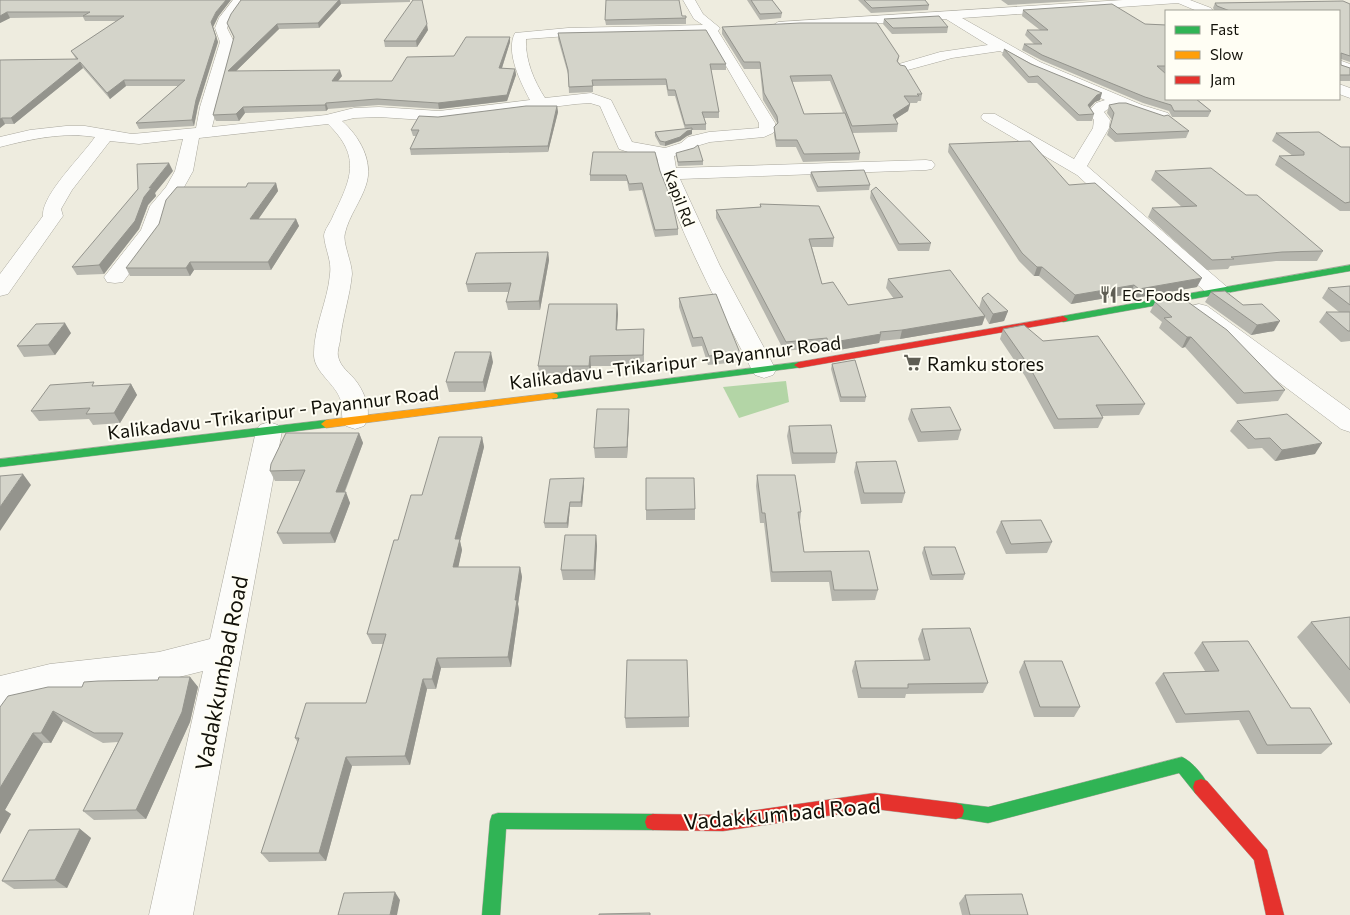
<svg xmlns="http://www.w3.org/2000/svg" width="1350" height="915" font-family="Commissioner,sans-serif">
<style>
.water{fill:#b3d5a6}
.lines{fill:none;stroke-linecap:round;stroke-linejoin:round}
.street-casing{stroke:#a9a79d;stroke-width:1}
.fast-casing{stroke:#a9a79d;stroke-width:1}
.slow-casing{stroke:#a9a79d;stroke-width:1}
.jam-casing{stroke:#a9a79d;stroke-width:1}
.street{fill:#fcfcfa;fill-rule:evenodd}
.fast{fill:#30b455;fill-rule:evenodd}
.slow{fill:#ff9f0a;fill-rule:evenodd}
.jam{fill:#e5322d;fill-rule:evenodd}
.wall{fill:#b6b6ae;fill-rule:evenodd}
.shaded-wall{fill:#94948d}
.building{fill:#d4d4ca;stroke:#94948d}
.labels{text-anchor:middle;dominant-baseline:central;stroke-width:4;stroke-linejoin:round;paint-order:stroke}
.far-street-label{font-size:16px;fill:#121109;stroke:#fffef4}
.far-poi-label{font-size:16px;fill:#121109;stroke:#fffef4;text-anchor:start}
.street-label{font-size:19px;fill:#121109;stroke:#fffef4}
.poi-label{font-size:19px;fill:#121109;stroke:#fffef4;text-anchor:start}
.near-street-label{font-size:22px;fill:#121109;stroke:#fffef4}
</style>
<rect width="100%" height="100%" fill="#eeecdf"/>
<path class="water" d="M 786,381 L 789,402 L 739,418 L 723,387 Z"/>
<g class="lines">
<defs>
<path id="street" d="M 233,0 L 245,0 L 231,18 L 227,28 L 234,42 L 212,127 L 326,115 L 354,108 L 379,107 L 439,111 L 530,100 C 521,83 505,52 515,33 L 568,28 L 703,25 L 694,19 L 683,0 L 695,0 L 703,14 L 720,28 L 718,31 L 775,123 L 775,130 L 773,133 L 764,137 L 710,142 L 700,145 L 693,151 L 674,156 L 676,168 L 926,160 L 932,161 L 935,165 L 932,169 L 926,170 L 680,179 L 720,266 L 776,370 L 773,375 L 764,378 L 755,375 L 752,370 C 725,318 697,266 675,211 C 668,194 659,176 657,157 L 634,154 L 619,149 L 600,106 L 590,103 L 576,104 L 439,121 L 379,117 L 354,118 L 342,121 C 359,136 374,161 366,185 C 361,201 349,216 345,233 C 342,242 352,262 352,274 C 350,296 342,319 340,341 C 339,346 337,352 338,356 C 340,367 350,373 356,381 C 365,393 373,413 364,426 L 355,429 L 346,426 C 340,418 343,410 341,401 C 336,384 315,373 314,356 C 313,328 328,301 330,274 C 332,261 325,249 324,236 C 324,230 331,222 333,216 C 351,179 362,157 328,124 L 199,138 L 193,171 L 183,189 L 168,207 L 161,231 L 123,282 L 115,283 L 107,282 L 104,277 L 141,230 L 150,206 L 166,187 L 175,171 L 183,139 L 139,144 L 110,141 L 72,190 L 61,209 L 63,216 L 60,220 L 8,294 L 0,296 L 0,274 L 43,216 C 41,195 83,155 95,137 C 63,132 31,139 0,147 L 0,137 L 30,130 L 66,126 L 85,126 L 132,134 L 196,128 L 200,107 L 220,42 L 215,28 L 219,18 ZM 707,33 L 759,123 L 759,128 L 709,132 L 688,137 L 681,143 L 665,148 L 632,142 L 611,100 L 591,93 L 545,98 C 534,81 525,60 526,39 L 568,36 Z
M 1123,0 L 1190,0 L 1211,8 L 1213,11 L 1197,11 L 1178,3 L 962,18 L 1040,62 L 1142,105 L 1168,113 L 1170,116 L 1168,119 L 1162,121 C 1147,117 1116,100 1104,112 L 1110,120 L 1109,128 L 1087,166 L 1227,287 L 1230,292 L 1227,297 L 1219,299 L 1211,297 L 1077,175 L 983,120 L 981,117 L 983,114 L 995,114 L 1074,159 L 1093,128 L 1094,120 L 1088,112 L 1096,103 L 1105,100 L 1030,68 L 1000,51 L 952,58 L 904,71 L 899,70 L 897,67 L 899,64 L 940,52 L 988,45 L 946,19 L 778,30 L 772,26 L 778,22 Z
M 1339,60 L 1350,64 L 1350,74 L 1339,70 Z
M 1339,84 L 1350,88 L 1350,98 L 1339,94 Z
M 1199,304 L 1207,306 L 1350,410 L 1350,432 L 1341,429 L 1191,316 L 1188,311 L 1191,306 Z
M 269,422 L 278,425 L 282,431 L 193,915 L 149,915 L 203,671 L 159,682 L 50,696 L 0,708 L 0,676 L 50,664 L 159,652 L 210,639 L 256,431 L 260,425 Z"/>
<path id="fast" d="M 1350,265 L 1350,271 L 1063,322 L 1058,319 L 1063,316 Z
M 799,362 L 804,365 L 803,367 L 553,399 L 548,396 L 553,393 Z
M 326,420 L 330,421 L 331,424 L 330,427 L 0,467 L 0,459 Z
M 1182,757 C 1193,762 1205,777 1209,787 L 1207,793 L 1201,795 L 1195,793 L 1179,773 L 988,823 L 950,817 L 948,811 L 950,805 L 956,803 L 988,807 Z
M 498,813 L 653,814 L 659,816 L 661,822 L 659,828 L 653,830 L 506,829 L 500,915 L 482,915 L 490,821 L 492,815 Z"/>
<path id="slow" d="M 553,393 L 557,394 L 558,396 L 557,398 L 326,428 L 321,424 L 326,420 Z"/>
<path id="jam" d="M 1063,316 L 1068,319 L 1066,321 L 799,368 L 794,365 L 799,362 Z
M 1201,779 L 1207,781 L 1267,850 L 1284,915 L 1266,915 L 1254,860 L 1195,793 L 1193,787 L 1195,781 Z
M 875,793 L 956,803 L 962,805 L 964,811 L 962,817 L 956,819 L 875,809 L 723,831 L 653,830 L 647,828 L 645,822 L 647,816 L 653,814 L 723,815 Z"/>
</defs>
<use href="#street" class="street-casing"/>
<use href="#fast" class="fast-casing"/>
<use href="#slow" class="slow-casing"/>
<use href="#jam" class="jam-casing"/>
<use href="#street" class="street"/>
<use href="#fast" class="fast"/>
<use href="#slow" class="slow"/>
<use href="#jam" class="jam"/>
</g>
<path class="wall" d="M 0,0 L 218,17 L 213,27 L 218,42 L 198,106 L 194,126 L 139,129 L 136,123 L 178,86 L 126,86 L 110,99 L 83,68 L 14,124 L 5,124 L 0,128 L 0,60 L 76,59 L 71,51 L 117,21 L 85,21 L 83,17 L 10,18 L 0,23 Z
M 241,0 L 410,0 L 410,2 L 341,4 L 319,28 L 279,29 L 236,71 L 342,76 L 338,81 L 392,81 L 454,56 L 510,37 L 510,42 L 502,68 L 515,69 L 516,75 L 507,101 L 439,109 L 379,105 L 328,109 L 326,111 L 245,113 L 239,121 L 216,121 L 213,115 L 234,38 L 227,23 Z
M 747,0 L 772,0 L 782,13 L 781,18 L 760,20 Z
M 858,0 L 925,0 L 929,5 L 928,10 L 871,13 Z
M 1001,0 L 1091,0 L 1008,5 Z
M 1215,3 L 1350,4 L 1350,62 L 1341,59 L 1341,65 L 1350,68 L 1350,81 L 1339,81 L 1339,11 L 1215,11 L 1213,8 Z
M 1023,10 L 1145,24 L 1166,25 L 1166,72 L 1164,72 L 1211,111 L 1208,117 L 1172,117 L 1169,111 L 1143,103 L 1041,60 L 1022,50 L 1024,44 L 1034,44 L 1025,35 L 1027,30 L 1040,30 L 1022,16 Z
M 682,16 L 686,18 L 686,24 L 606,25 L 605,20 Z
M 884,19 L 948,27 L 947,33 L 892,34 L 883,24 Z
M 722,27 L 899,56 L 898,62 L 922,94 L 921,101 L 918,101 L 917,103 L 909,103 L 910,104 L 908,111 L 895,119 L 898,124 L 897,132 L 852,133 L 860,153 L 859,160 L 803,162 L 796,147 L 776,147 L 774,135 L 774,127 L 777,123 L 763,100 L 760,69 L 744,69 L 722,34 ZM 830,81 L 843,113 L 804,114 L 792,82 Z
M 428,30 L 417,47 L 385,47 L 384,41 Z
M 558,33 L 726,64 L 726,70 L 711,70 L 719,112 L 719,118 L 704,118 L 706,124 L 706,130 L 692,130 L 692,134 L 687,136 L 680,141 L 665,146 L 660,145 L 655,136 L 655,132 L 685,129 L 675,96 L 668,96 L 666,85 L 593,86 L 593,92 L 569,93 L 568,74 L 558,39 Z
M 1004,49 L 1100,100 L 1095,102 L 1090,107 L 1094,114 L 1092,121 L 1077,121 L 1037,83 L 1028,83 L 1002,55 Z
M 1109,105 L 1189,131 L 1186,138 L 1115,142 L 1107,135 L 1112,120 L 1107,113 Z
M 557,106 L 558,112 L 548,152 L 411,155 L 410,149 L 416,136 L 413,136 L 411,130 L 438,117 Z
M 1276,133 L 1341,147 L 1350,147 L 1350,211 L 1340,211 L 1275,165 L 1279,156 L 1293,156 L 1272,141 Z
M 949,144 L 1069,185 L 1197,287 L 1135,298 L 1130,294 L 1071,304 L 1039,276 L 1034,276 L 1019,261 L 948,152 Z
M 676,153 L 703,161 L 703,165 L 678,166 Z
M 173,171 L 155,193 L 156,196 L 148,205 L 139,229 L 104,274 L 77,275 L 72,267 Z
M 660,171 L 678,229 L 678,235 L 655,237 L 642,190 L 629,191 L 627,181 L 590,181 L 590,175 Z
M 1155,171 L 1246,195 L 1323,251 L 1317,261 L 1276,261 L 1230,266 L 1228,269 L 1207,270 L 1148,217 L 1152,208 L 1182,207 L 1151,180 Z
M 811,172 L 870,185 L 869,190 L 817,192 L 810,176 Z
M 276,183 L 278,191 L 258,219 L 296,219 L 299,226 L 271,270 L 194,270 L 190,276 L 130,276 L 126,268 L 246,187 Z
M 871,191 L 931,243 L 929,251 L 898,251 L 870,198 Z
M 760,204 L 834,238 L 833,247 L 812,247 L 822,284 L 848,305 L 894,299 L 886,288 L 888,279 L 979,308 L 982,298 L 1008,311 L 1004,321 L 989,324 L 985,317 L 982,325 L 900,339 L 880,341 L 879,343 L 827,352 L 825,347 L 784,351 L 716,218 L 716,210 L 760,207 Z
M 548,252 L 549,260 L 540,310 L 508,310 L 506,302 L 509,292 L 468,292 L 466,284 Z
M 1350,286 L 1350,341 L 1341,342 L 1319,322 L 1326,312 L 1339,312 L 1322,298 L 1328,288 Z
M 1211,292 L 1243,305 L 1274,331 L 1251,335 L 1205,302 Z
M 679,298 L 740,353 L 739,362 L 708,365 L 702,346 L 692,347 L 679,307 Z
M 1155,302 L 1285,390 L 1278,401 L 1237,404 L 1185,347 L 1182,348 L 1159,328 L 1162,322 L 1150,312 Z
M 617,304 L 618,314 L 617,330 L 644,340 L 644,366 L 591,366 L 590,376 L 540,377 L 538,366 Z
M 1003,329 L 1043,341 L 1145,404 L 1139,415 L 1102,416 L 1103,418 L 1098,428 L 1054,429 L 1025,376 L 1000,339 Z
M 71,333 L 55,355 L 24,357 L 17,346 Z
M 493,362 L 485,392 L 449,392 L 446,382 Z
M 832,364 L 866,397 L 865,402 L 840,402 L 831,369 Z
M 131,384 L 137,395 L 120,423 L 93,425 L 89,419 L 39,421 L 31,411 L 96,386 Z
M 911,409 L 961,430 L 958,440 L 918,442 L 908,419 Z
M 629,420 L 627,458 L 595,458 L 594,448 Z
M 1237,421 L 1315,454 L 1275,461 L 1262,448 L 1248,449 L 1230,431 Z
M 789,426 L 837,453 L 835,463 L 792,464 L 787,436 Z
M 359,433 L 363,443 L 345,492 L 350,503 L 335,543 L 283,544 L 277,533 L 300,481 L 275,481 L 270,471 Z
M 482,437 L 484,447 L 460,541 L 462,550 L 458,567 L 520,567 L 522,577 L 518,604 L 519,610 L 511,667 L 441,668 L 436,689 L 427,689 L 410,765 L 352,766 L 326,861 L 269,862 L 261,853 L 298,743 L 295,738 L 366,703 L 383,644 L 372,644 L 367,634 L 398,540 L 422,495 Z
M 856,462 L 905,493 L 902,503 L 861,504 L 854,472 Z
M 757,475 L 801,512 L 800,522 L 804,552 L 878,590 L 875,600 L 832,601 L 829,582 L 771,582 L 764,523 L 760,523 L 756,486 Z
M 584,484 L 582,507 L 570,507 L 568,528 L 545,528 L 544,523 Z
M 695,509 L 695,520 L 646,520 L 646,510 Z
M 1001,521 L 1052,542 L 1047,553 L 1006,554 L 996,532 Z
M 596,535 L 597,546 L 595,580 L 563,580 L 561,570 Z
M 924,547 L 965,574 L 963,580 L 930,580 L 922,553 Z
M 1350,617 L 1350,704 L 1297,637 L 1311,622 Z
M 922,629 L 988,683 L 983,693 L 906,694 L 905,698 L 858,698 L 852,671 L 855,661 L 924,660 L 918,639 Z
M 1202,642 L 1291,708 L 1332,744 L 1321,754 L 1257,754 L 1239,720 L 1176,723 L 1155,683 L 1163,673 L 1205,671 L 1194,653 Z
M 1024,661 L 1080,707 L 1074,717 L 1034,717 L 1019,672 Z
M 190,677 L 198,687 L 190,722 L 146,819 L 94,820 L 83,811 L 118,742 L 103,743 L 63,721 L 51,743 L 43,743 L 5,810 L 11,814 L 0,834 L 0,707 L 82,687 L 158,680 Z
M 689,717 L 689,727 L 626,728 L 625,718 Z
M 80,829 L 91,838 L 67,888 L 14,889 L 2,881 Z
M 965,895 L 1028,915 L 962,915 L 959,903 Z"/>
<path class="shaded-wall" d="M 226,0 L 231,0 L 218,17 L 213,27 L 218,42 L 198,106 L 194,126 L 192,120 L 211,22 L 216,12 Z
M 339,0 L 340,0 L 341,4 L 319,28 L 318,23 Z
M 7,12 L 10,18 L 0,23 L 0,16 Z
M 277,24 L 279,29 L 230,77 L 228,71 Z
M 427,24 L 428,30 L 417,47 L 416,41 Z
M 510,37 L 510,42 L 500,74 L 499,68 Z
M 80,62 L 83,68 L 14,124 L 11,118 Z
M 515,69 L 516,75 L 507,101 L 439,109 L 438,103 Z
M 340,70 L 342,76 L 333,87 L 332,81 Z
M 124,80 L 126,86 L 110,99 L 107,93 Z
M 1102,93 L 1100,100 L 1095,102 L 1086,112 L 1088,105 L 1097,95 Z
M 326,103 L 328,109 L 326,111 L 325,105 Z
M 910,104 L 908,111 L 891,122 L 893,115 Z
M 557,106 L 558,112 L 548,152 L 548,146 Z
M 243,107 L 245,113 L 239,121 L 236,114 Z
M 2,118 L 5,124 L 0,128 L 0,119 Z
M 692,130 L 692,134 L 687,136 L 680,141 L 665,146 L 665,142 L 687,131 Z
M 169,163 L 173,171 L 155,193 L 156,196 L 148,205 L 139,229 L 104,274 L 99,265 L 144,197 L 149,188 Z
M 276,183 L 278,191 L 253,227 L 250,219 Z
M 296,219 L 299,226 L 271,270 L 268,262 Z
M 548,252 L 549,260 L 540,310 L 539,301 Z
M 190,262 L 194,270 L 190,276 L 186,268 Z
M 1037,267 L 1042,267 L 1039,276 L 1034,276 Z
M 1202,278 L 1197,287 L 1135,298 L 1139,289 Z
M 1134,285 L 1130,294 L 1071,304 L 1075,295 Z
M 617,304 L 618,314 L 616,340 L 616,330 Z
M 1008,311 L 1004,321 L 989,324 L 993,314 Z
M 985,316 L 982,325 L 900,339 L 902,330 Z
M 1280,321 L 1274,331 L 1251,335 L 1257,325 Z
M 65,323 L 71,333 L 55,355 L 48,345 Z
M 881,334 L 879,343 L 827,352 L 828,343 Z
M 1187,337 L 1191,337 L 1185,347 L 1182,348 Z
M 491,352 L 493,362 L 485,392 L 483,382 Z
M 590,356 L 591,366 L 590,376 L 589,366 Z
M 131,384 L 137,395 L 120,423 L 114,413 Z
M 629,409 L 629,420 L 627,458 L 627,447 Z
M 359,433 L 363,443 L 340,503 L 336,492 Z
M 482,437 L 484,447 L 460,541 L 462,550 L 456,578 L 453,567 L 455,539 Z
M 1322,443 L 1315,454 L 1275,461 L 1282,450 Z
M 23,474 L 31,485 L 0,531 L 0,507 Z
M 584,478 L 584,484 L 582,507 L 581,502 Z
M 346,492 L 350,503 L 335,543 L 330,533 Z
M 570,502 L 570,507 L 568,528 L 567,523 Z
M 596,535 L 597,546 L 595,580 L 594,570 Z
M 520,567 L 522,577 L 518,604 L 519,610 L 511,667 L 508,657 L 515,600 Z
M 437,658 L 441,668 L 436,689 L 432,679 Z
M 190,677 L 198,687 L 190,722 L 146,819 L 136,810 Z
M 423,679 L 427,689 L 410,765 L 405,756 Z
M 53,711 L 63,721 L 51,743 L 41,733 Z
M 33,733 L 43,743 L 5,810 L 11,814 L 0,834 L 0,788 Z
M 346,757 L 352,766 L 326,861 L 319,853 Z
M 80,829 L 91,838 L 67,888 L 55,880 Z
M 395,892 L 400,900 L 397,915 L 390,915 Z"/>
<path class="building" d="M 0,0 L 226,0 L 216,12 L 211,22 L 216,37 L 196,100 L 192,120 L 136,123 L 185,80 L 124,80 L 107,93 L 80,62 L 11,118 L 2,118 L 0,119 L 0,60 L 78,59 L 71,51 L 124,16 L 83,16 L 90,12 L 7,12 L 0,16 Z
M 241,0 L 339,0 L 318,23 L 277,24 L 228,71 L 340,70 L 332,81 L 392,81 L 407,57 L 454,56 L 466,37 L 510,37 L 499,68 L 515,69 L 507,95 L 438,103 L 377,99 L 326,103 L 325,105 L 243,107 L 236,114 L 213,115 L 234,37 L 227,23 L 231,14 Z
M 413,0 L 422,0 L 427,24 L 416,41 L 384,41 Z
M 606,0 L 679,0 L 682,16 L 686,16 L 686,18 L 605,20 Z
M 751,0 L 772,0 L 782,13 L 760,14 Z
M 864,0 L 925,0 L 929,5 L 872,8 Z
M 1343,1 L 1350,4 L 1350,56 L 1341,53 L 1341,65 L 1350,68 L 1350,75 L 1339,75 L 1339,11 L 1230,11 L 1217,6 L 1215,3 Z
M 1112,4 L 1145,24 L 1166,25 L 1166,66 L 1157,66 L 1166,74 L 1166,99 L 1196,99 L 1211,111 L 1174,111 L 1171,105 L 1145,97 L 1042,55 L 1024,44 L 1042,44 L 1027,30 L 1048,30 L 1023,10 Z
M 939,16 L 948,27 L 893,28 L 884,19 Z
M 800,23 L 877,23 L 899,56 L 897,61 L 900,65 L 905,66 L 922,94 L 917,94 L 919,96 L 904,96 L 910,104 L 893,115 L 898,124 L 852,126 L 831,75 L 790,76 L 804,114 L 845,113 L 860,153 L 804,154 L 797,140 L 776,140 L 774,127 L 778,123 L 777,116 L 764,93 L 760,62 L 744,62 L 722,27 Z
M 706,30 L 726,64 L 710,64 L 719,112 L 702,112 L 706,124 L 685,125 L 675,90 L 668,90 L 666,79 L 592,80 L 593,86 L 569,87 L 568,70 L 558,33 Z
M 1004,49 L 1031,64 L 1102,93 L 1097,95 L 1088,105 L 1094,114 L 1079,115 L 1038,76 L 1029,77 Z
M 1119,103 L 1126,103 L 1164,116 L 1168,115 L 1189,131 L 1117,134 L 1110,127 L 1114,113 L 1109,105 Z
M 526,106 L 557,106 L 548,146 L 410,149 L 419,130 L 411,130 L 419,116 L 438,117 Z
M 692,128 L 692,130 L 687,131 L 680,137 L 665,142 L 660,141 L 655,132 Z
M 1319,132 L 1341,147 L 1350,147 L 1350,202 L 1345,203 L 1279,156 L 1304,155 L 1304,152 L 1276,133 Z
M 1030,141 L 1069,185 L 1095,183 L 1202,278 L 1139,289 L 1134,285 L 1075,295 L 1042,267 L 1037,267 L 1022,253 L 949,144 Z
M 698,145 L 703,161 L 678,162 L 676,153 L 694,148 Z
M 593,152 L 655,152 L 660,171 L 672,201 L 678,229 L 655,230 L 642,183 L 629,184 L 626,175 L 590,175 Z
M 169,163 L 149,188 L 152,187 L 144,197 L 135,221 L 99,265 L 72,267 L 138,189 L 137,164 Z
M 1211,168 L 1246,195 L 1257,195 L 1323,251 L 1282,252 L 1231,257 L 1234,259 L 1212,260 L 1152,208 L 1197,206 L 1155,171 Z
M 864,170 L 870,185 L 818,187 L 811,172 Z
M 248,183 L 276,183 L 250,219 L 296,219 L 268,262 L 190,262 L 186,268 L 126,268 L 159,224 L 166,200 L 177,187 L 246,187 Z
M 876,187 L 931,243 L 899,244 L 871,191 Z
M 760,204 L 819,206 L 834,238 L 809,239 L 822,284 L 833,282 L 848,305 L 903,297 L 888,279 L 950,270 L 985,316 L 902,330 L 880,332 L 881,334 L 828,343 L 827,338 L 786,342 L 716,210 L 761,207 Z
M 548,252 L 539,301 L 506,302 L 511,283 L 466,284 L 476,253 Z
M 1350,286 L 1350,305 L 1328,288 Z
M 1225,291 L 1243,305 L 1262,304 L 1280,321 L 1257,325 L 1211,292 Z
M 988,293 L 1008,311 L 993,314 L 982,298 Z
M 716,294 L 740,353 L 709,356 L 702,337 L 693,338 L 679,298 Z
M 1181,297 L 1227,330 L 1285,390 L 1244,393 L 1191,337 L 1187,337 L 1164,318 L 1172,317 L 1155,302 Z
M 549,304 L 617,304 L 616,330 L 644,329 L 643,355 L 590,356 L 589,366 L 538,366 Z
M 1326,312 L 1350,312 L 1350,331 L 1348,331 Z
M 65,323 L 48,345 L 17,346 L 36,324 Z
M 1024,325 L 1043,341 L 1098,336 L 1145,404 L 1096,405 L 1103,418 L 1058,419 L 1029,366 L 1003,329 Z
M 455,352 L 491,352 L 483,382 L 446,382 Z
M 855,360 L 866,397 L 841,397 L 832,364 Z
M 94,382 L 92,386 L 131,384 L 114,413 L 86,414 L 90,408 L 31,411 L 50,385 Z
M 950,407 L 961,430 L 921,432 L 911,409 Z
M 597,409 L 629,409 L 627,447 L 594,448 Z
M 1287,414 L 1322,443 L 1282,450 L 1270,438 L 1255,439 L 1237,421 Z
M 831,425 L 837,453 L 793,453 L 789,426 Z
M 286,433 L 359,433 L 336,492 L 346,492 L 330,533 L 277,533 L 305,470 L 270,471 L 271,464 Z
M 439,437 L 482,437 L 455,539 L 460,539 L 453,567 L 520,567 L 515,600 L 517,600 L 508,657 L 437,658 L 432,679 L 423,679 L 405,756 L 346,757 L 319,853 L 261,853 L 299,738 L 295,738 L 306,703 L 366,703 L 386,634 L 367,634 L 394,540 L 398,540 L 411,495 L 422,495 Z
M 896,461 L 905,493 L 864,493 L 856,462 Z
M 23,474 L 0,507 L 0,476 Z
M 757,475 L 795,475 L 801,512 L 798,512 L 804,552 L 869,551 L 878,590 L 834,590 L 831,571 L 772,572 L 765,513 L 762,513 Z
M 584,478 L 581,502 L 570,502 L 567,523 L 544,523 L 550,479 Z
M 646,478 L 694,478 L 695,509 L 646,510 Z
M 1041,520 L 1052,542 L 1011,544 L 1001,521 Z
M 565,535 L 596,535 L 594,570 L 561,570 Z
M 924,547 L 955,547 L 965,574 L 932,575 Z
M 1350,617 L 1350,670 L 1311,622 Z
M 970,628 L 988,683 L 908,684 L 908,688 L 861,688 L 855,661 L 930,660 L 922,629 Z
M 1248,641 L 1291,708 L 1310,708 L 1332,744 L 1267,745 L 1249,711 L 1185,714 L 1163,673 L 1219,671 L 1202,642 Z
M 627,660 L 687,660 L 689,717 L 625,718 Z
M 1024,661 L 1062,661 L 1080,707 L 1040,707 Z
M 159,677 L 190,677 L 182,712 L 136,810 L 83,811 L 123,733 L 94,733 L 53,711 L 41,733 L 33,733 L 0,788 L 0,707 L 8,696 L 48,687 L 82,687 L 84,682 L 98,681 L 158,680 Z
M 80,829 L 55,880 L 2,881 L 29,830 Z
M 395,892 L 390,915 L 338,915 L 344,893 Z
M 1022,894 L 1028,915 L 970,915 L 965,895 Z
M 650,913 L 650,915 L 599,915 L 599,914 Z"/>
<defs>
<symbol id="restaurant-bare" viewBox="-9 -9 18 18"><path d="M-5-6h1v4h1v-4h1v4h1v-4h1v5L-1.5 .5V6h-2V.5L-5-1ZM5-6V6H3V1.5H1.5Q1.5-4 5-6Z" fill="#5f5e54" stroke="#fffef4" stroke-width="2.5" paint-order="stroke"/></symbol>
<symbol id="supermarket-bare" viewBox="-9 -9 18 18"><path d="M-6-5.5h2.5l.6 2H6L4.5 2H-2.5L-4.4-4H-6ZM-1.5 3.2a1.3 1.3 0 1 0 .1 0ZM3 3.2a1.3 1.3 0 1 0 .1 0Z" fill="#5f5e54" stroke="#fffef4" stroke-width="2.5" paint-order="stroke"/></symbol>
</defs>
<g fill-rule="evenodd">
<use href="#restaurant-bare" x="1096" y="282" width="25" height="25"/>
<use href="#supermarket-bare" x="900" y="350" width="25" height="25"/>
</g>
<g class="labels">
<g class="far-street-label">
<text transform="translate(680 198) rotate(69)">Kapil Rd</text>
</g>
<g class="far-poi-label">
<text x="1122" y="294">EC Foods</text>
</g>
<g class="street-label">
<text transform="translate(675 362) rotate(-7)">Kalikadavu -Trikaripur - Payannur Road</text>
<text transform="translate(273 412) rotate(-7)">Kalikadavu -Trikaripur - Payannur Road</text>
</g>
<g class="poi-label">
<text x="927" y="363">Ramku stores</text>
</g>
<g class="near-street-label">
<text transform="translate(221 673) rotate(-79)">Vadakkumbad Road</text>
<text transform="translate(782 813) rotate(-5)">Vadakkumbad Road</text>
</g>
</g>
<rect x="1165" y="10" width="175" height="90" fill="#fffef4" stroke="#a09f96"/>
<rect x="1175" y="26" width="25" height="8" fill="#30b455" stroke="#a09f96"/>
<text x="1210" y="35" font-size="15" fill="#121109">Fast</text>
<rect x="1175" y="51" width="25" height="8" fill="#ff9f0a" stroke="#a09f96"/>
<text x="1210" y="60" font-size="15" fill="#121109">Slow</text>
<rect x="1175" y="76" width="25" height="8" fill="#e5322d" stroke="#a09f96"/>
<text x="1210" y="85" font-size="15" fill="#121109">Jam</text>
</svg>
